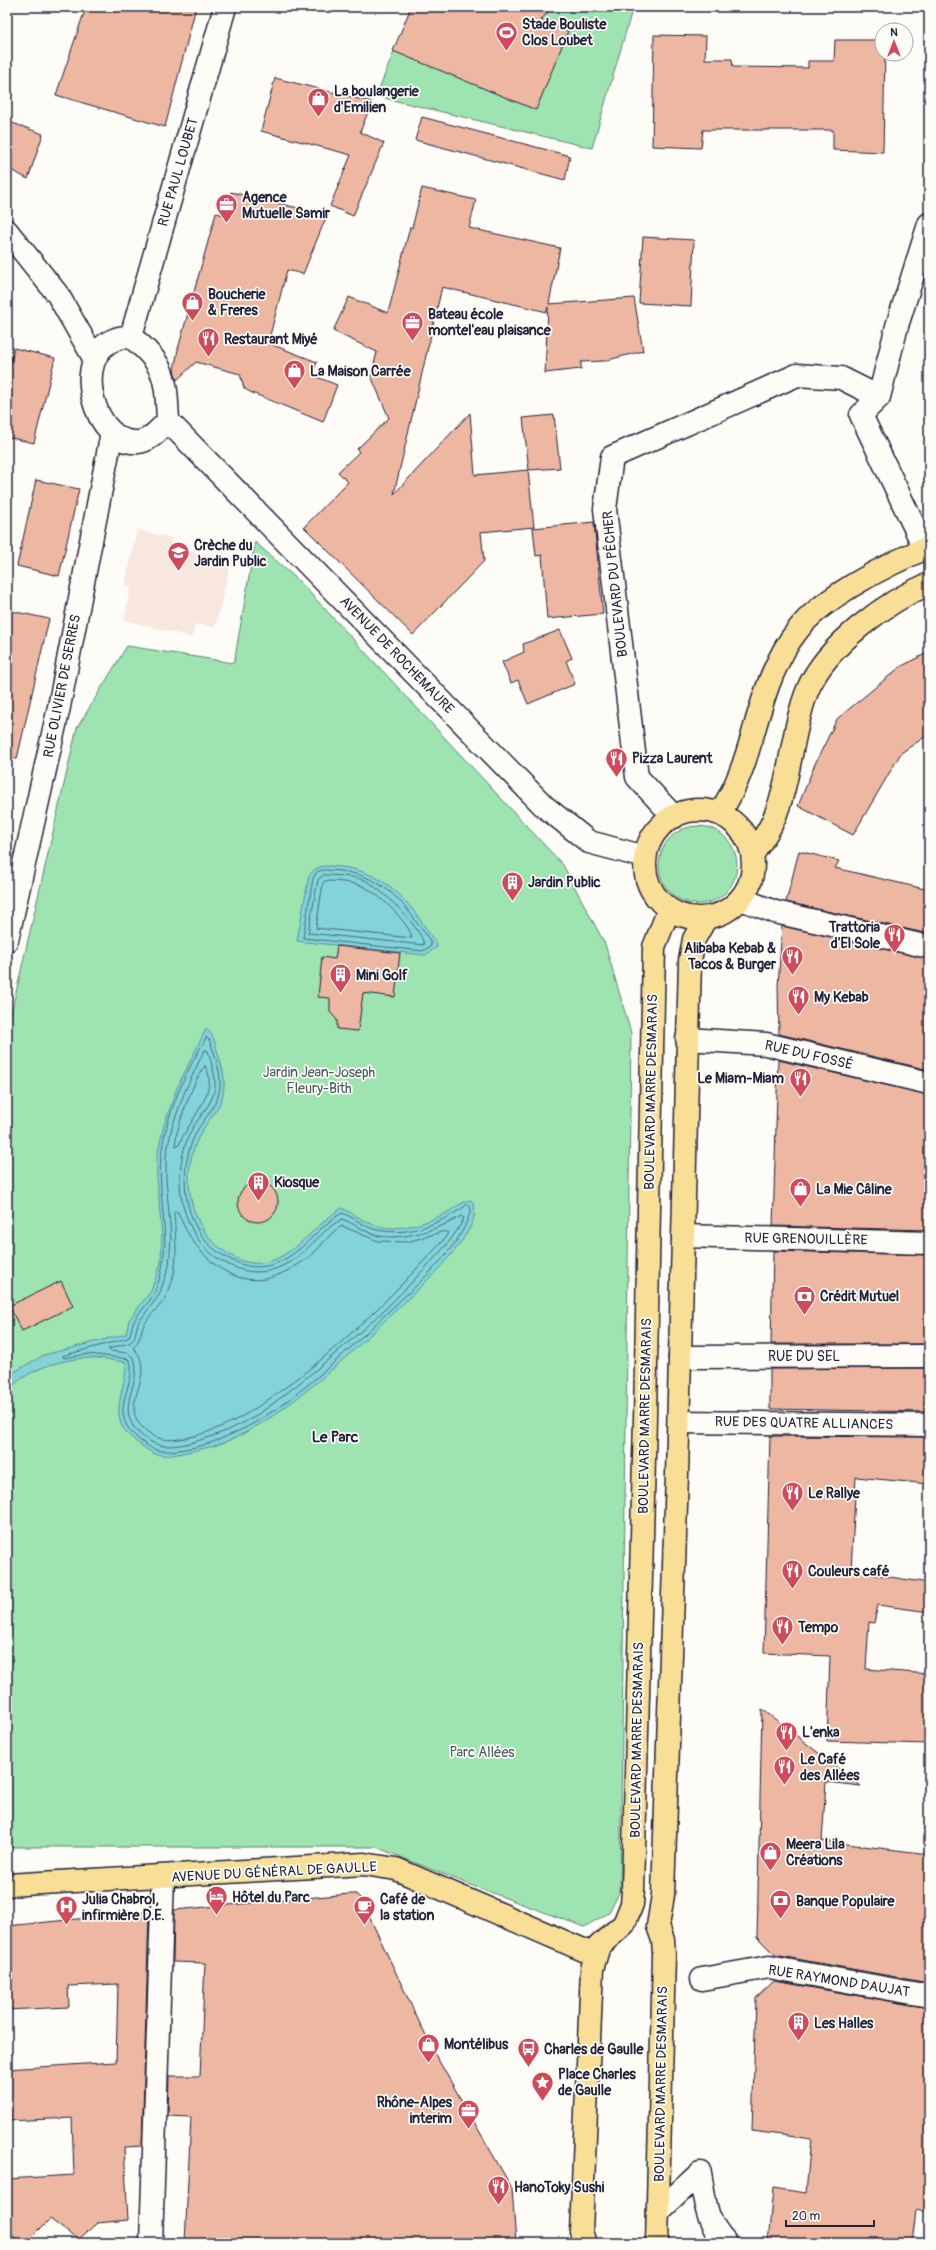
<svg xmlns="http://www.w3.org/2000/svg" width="936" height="2250" font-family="Pangolin,sans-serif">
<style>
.built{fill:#f8e7de}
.green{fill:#9de4b1;stroke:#608376}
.water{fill:#82d4d9;stroke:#5c8d9a}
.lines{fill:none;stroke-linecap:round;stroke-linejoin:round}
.shore{stroke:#48697a;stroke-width:1}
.building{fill:#edb7a2;stroke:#22223b}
.minor-casing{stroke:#22223b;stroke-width:25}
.major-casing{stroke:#22223b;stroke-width:25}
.minor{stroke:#fdfcf7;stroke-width:22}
.major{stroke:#f9df96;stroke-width:22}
.labels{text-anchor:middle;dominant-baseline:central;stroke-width:3.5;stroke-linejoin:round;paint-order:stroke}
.poi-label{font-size:14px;font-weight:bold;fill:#22223b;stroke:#fdfcf7;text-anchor:start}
.street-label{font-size:14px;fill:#22223b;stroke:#fdfcf7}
.park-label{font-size:14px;fill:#475c5e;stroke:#fdfcf7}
.neighbourhood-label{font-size:15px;font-weight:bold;fill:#22223b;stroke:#fdfcf7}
</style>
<rect width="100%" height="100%" fill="#fdfcf7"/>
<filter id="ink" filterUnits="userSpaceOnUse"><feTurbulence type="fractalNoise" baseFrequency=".025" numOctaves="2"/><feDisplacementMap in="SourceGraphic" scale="8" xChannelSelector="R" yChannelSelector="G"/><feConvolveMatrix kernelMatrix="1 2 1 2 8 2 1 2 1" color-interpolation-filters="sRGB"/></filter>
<g filter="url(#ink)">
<path class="built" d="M 137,530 L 171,538 L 170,545 L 231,561 L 215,627 L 195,624 L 192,637 L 124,620 L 131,587 L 125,585 Z"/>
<path class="green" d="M 412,7 L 633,7 L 592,148 L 376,96 Z
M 255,542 L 298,580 L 563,865 L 605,944 L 631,1033 L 620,1891 L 609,1913 L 584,1927 L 468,1884 L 376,1847 L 7,1847 L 7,1031 L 77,728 L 127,646 L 234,663 Z
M659 865a39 39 0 1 1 78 0a39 39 0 1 1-78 0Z"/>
<path class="water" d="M 323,866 C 372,866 398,886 425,927 C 428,933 437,942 437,947 L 425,955 L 297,941 L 309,876 L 315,869 Z
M 206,1029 C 213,1033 215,1043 217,1050 C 220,1061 225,1074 224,1086 C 224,1105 209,1118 200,1134 C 179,1173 188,1229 227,1253 C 243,1264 259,1267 278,1258 C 303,1246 318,1222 342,1208 C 353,1214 366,1223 378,1226 C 399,1232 426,1223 444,1214 C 453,1210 462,1201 471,1200 C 476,1206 475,1216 472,1223 C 460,1252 416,1291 393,1313 C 348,1356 275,1426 217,1445 C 209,1448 199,1449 191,1451 C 179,1454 167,1457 155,1454 C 150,1452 144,1447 139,1444 C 133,1439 124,1432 121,1424 C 114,1403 127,1383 126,1362 C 114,1361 101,1357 89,1358 C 59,1359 27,1370 7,1391 L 7,1376 L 44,1355 L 126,1334 L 129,1320 L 151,1291 L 161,1263 L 162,1236 L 157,1178 L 157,1156 L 164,1125 L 177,1088 Z"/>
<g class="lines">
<path class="shore" d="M 323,870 C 367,870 393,887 417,923 C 421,929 431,939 431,946 L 423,951 L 303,938 L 313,878 L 317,872 Z
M 324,875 C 336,875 352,876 364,880 C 380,887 422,928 424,945 L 308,933 L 318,880 Z
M 325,881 C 336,881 351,882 362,886 C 376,891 410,923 412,938 L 316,928 L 323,883 Z
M 206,1038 L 209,1039 C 214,1053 221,1070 220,1086 C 219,1104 205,1117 197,1131 C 176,1169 182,1230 221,1254 C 240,1266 256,1271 277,1263 C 304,1252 317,1227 342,1213 C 354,1217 365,1228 378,1230 C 409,1237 444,1222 468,1204 L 471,1209 C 468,1221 463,1231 456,1241 C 440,1265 414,1288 393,1307 C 352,1347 305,1392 256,1422 C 244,1429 230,1435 218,1440 C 204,1446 169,1454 156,1450 C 149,1447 140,1441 135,1436 C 106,1409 140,1381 129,1359 L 89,1354 L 64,1358 L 62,1356 L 128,1338 C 132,1333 131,1326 134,1321 C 140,1310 151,1302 155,1291 C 175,1245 157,1204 161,1157 C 165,1116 185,1073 206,1038 Z
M 205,1050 L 208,1051 C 211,1062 216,1076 215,1087 C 213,1104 200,1115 192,1129 C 170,1171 178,1233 220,1260 C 240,1272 258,1276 280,1267 C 308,1255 318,1232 342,1219 C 353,1223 364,1231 375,1235 C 399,1242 441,1229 461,1216 L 464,1218 C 455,1237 441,1251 427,1266 C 392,1305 352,1340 312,1373 C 293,1388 274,1404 254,1417 C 234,1429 178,1453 156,1444 C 150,1442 143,1437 139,1433 C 113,1408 143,1383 134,1358 L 128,1353 L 110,1351 L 108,1349 L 129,1343 L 134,1339 L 138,1323 L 159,1295 L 169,1266 L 171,1237 L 166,1178 L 166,1156 L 172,1127 L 185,1091 Z
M 205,1066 C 221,1090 187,1123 179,1145 L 176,1146 C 172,1137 197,1071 205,1066 Z
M 176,1211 L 178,1212 C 190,1246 224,1286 265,1279 C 280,1276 294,1267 307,1259 C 320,1250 327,1234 342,1226 L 378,1241 L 407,1242 L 445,1231 L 448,1233 C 442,1244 429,1255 420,1265 C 373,1316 310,1374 251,1411 C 230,1425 174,1450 152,1435 C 114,1410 150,1388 140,1358 C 139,1354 136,1351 133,1348 C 140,1341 140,1335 143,1327 C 147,1317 158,1309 164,1300 C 180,1274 176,1241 174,1213 Z"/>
</g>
<path class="building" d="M 86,7 L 196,7 L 165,127 L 56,95 Z
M 411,7 L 552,7 L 541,20 L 568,31 L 536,110 L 393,51 Z
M 654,35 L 706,36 L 705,59 L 732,59 L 733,67 L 808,68 L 808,61 L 834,61 L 835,40 L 882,40 L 882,54 L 885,54 L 883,152 L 833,150 L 833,130 L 703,130 L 701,148 L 652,146 Z
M 275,78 L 372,102 L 360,132 L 384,143 L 353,216 L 330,206 L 351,155 L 261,131 Z
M 422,117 L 570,156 L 565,180 L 415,140 Z
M 7,121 L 43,134 L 28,179 L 7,168 Z
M 422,188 L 476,200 L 469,228 L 560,248 L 549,304 L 634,298 L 643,351 L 604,361 L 581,362 L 581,369 L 545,373 L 548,307 L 547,312 L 442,287 L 394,494 L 470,413 L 475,475 L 528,470 L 534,527 L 481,532 L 484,561 L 413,635 L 304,527 L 348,482 L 338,472 L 359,452 L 357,449 L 389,418 L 371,376 L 377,352 L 333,331 L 349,297 L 388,313 L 410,227 L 412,228 Z
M 231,192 L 327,215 L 303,274 L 287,270 L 268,343 L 317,362 L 312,375 L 337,385 L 323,422 L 250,392 L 244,388 L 240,374 L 196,362 L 177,380 L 174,370 L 178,349 L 216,213 L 225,215 Z
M 643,237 L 694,240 L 691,306 L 639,303 Z
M 14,348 L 55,358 L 34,443 L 7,437 L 7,379 Z
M 554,415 L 560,468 L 529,470 L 523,418 Z
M 36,480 L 79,489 L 59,576 L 17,566 Z
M 594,522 L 603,614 L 547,619 L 542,555 L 536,556 L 533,528 Z
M 7,610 L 49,619 L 17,759 L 7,758 Z
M 560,630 L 572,658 L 566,661 L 575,684 L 528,704 L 518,680 L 511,683 L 502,662 L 524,652 L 523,644 Z
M 929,652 L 929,734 L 901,753 L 853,835 L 798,806 L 815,764 L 837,719 L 900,667 Z
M 799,851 L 839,861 L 835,868 L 929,890 L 929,934 L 786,902 Z
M 782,926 L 929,959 L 929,1070 L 779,1034 L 778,987 Z
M 337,946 L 400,953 L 395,997 L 363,993 L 358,1031 L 337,1029 L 337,1020 L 330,1012 L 330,998 L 318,997 L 322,957 L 335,959 Z
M 778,1060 L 929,1095 L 929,1230 L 773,1226 Z
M238 1202a20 20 0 1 1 40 0a20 20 0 1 1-40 0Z
M 773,1251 L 929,1255 L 929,1344 L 771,1344 Z
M 61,1281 L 73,1306 L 22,1331 L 9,1306 Z
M 929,1368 L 929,1412 L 770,1409 L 770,1369 Z
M 770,1436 L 929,1437 L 929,1484 L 856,1477 L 851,1571 L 929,1583 L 929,1612 L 878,1605 L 874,1623 L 869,1622 L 866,1669 L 929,1674 L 929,1744 L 827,1741 L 830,1656 L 764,1653 Z
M 762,1709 L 861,1786 L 826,1782 L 822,1841 L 929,1854 L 929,1983 L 775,1955 L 757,1937 Z
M 349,1894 L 356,1894 L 361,1899 L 432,2049 L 512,2188 L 516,2243 L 185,2243 L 191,2117 L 168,2116 L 169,2076 L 200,2076 L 205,1963 L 173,1962 L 174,1910 Z
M 149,1912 L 142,2146 L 124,2147 L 128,2220 L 97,2223 L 78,2240 L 50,2219 L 26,2243 L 22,2243 L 7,2231 L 7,2179 L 74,2175 L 72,2118 L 7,2121 L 7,2069 L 116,2062 L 118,1984 L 68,1986 L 69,2007 L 7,2010 L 7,1926 Z
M 774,1981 L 929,2008 L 929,2213 L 916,2210 L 912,2243 L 768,2243 L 773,2188 L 806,2193 L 811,2139 L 752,2131 L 756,1998 Z"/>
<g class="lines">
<defs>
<path id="minor" d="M 7,231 L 58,295 L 94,358
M 131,337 L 225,7
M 131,337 C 166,364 166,379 168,421 C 159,429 151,441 138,442 C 94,446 69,355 116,339 C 120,337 126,337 131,337 Z
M 168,421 L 544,806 L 589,842 L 645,857
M 925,549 L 861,415 L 879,397 L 897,326 L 929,224
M 674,817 L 637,777 L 605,509 L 612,457 L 797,375 L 841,378 L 879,397
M 741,899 L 775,912 L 929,947
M 7,940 L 59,707 L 112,432
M 687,1039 L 766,1044 L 929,1083
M 683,1236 L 929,1243
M 680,1357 L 929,1356
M 679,1422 L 929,1425
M 702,1979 L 769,1967 L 929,1996
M 700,2173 C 705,2200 705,2222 726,2243
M 658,2212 L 700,2173
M 151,2243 L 163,1877"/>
<path id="major" d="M645 864a54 54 0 1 1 108 0a54 54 0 1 1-108 0Z
M 719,814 C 750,768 752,722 773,673 C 779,659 788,642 797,631 C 822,597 890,563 929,547
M 753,854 C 759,844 767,834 772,823 C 791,782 791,731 808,689 C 826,646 887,601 929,584
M 7,1885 L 364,1864 L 396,1869 L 595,1955
M 585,2243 L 581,2232 L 592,1969 L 599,1946 L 624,1924 L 632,1904 L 633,1890 L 645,1419 L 654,947 L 669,909
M 657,2243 L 664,1955 L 663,1940 L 658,1926 L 663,1895 L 677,1475 L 690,961 L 694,939 L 706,918"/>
</defs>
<use href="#minor" class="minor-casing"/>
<use href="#major" class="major-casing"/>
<use href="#minor" class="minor"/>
<use href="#major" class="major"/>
</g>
</g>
<defs>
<symbol id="stadium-pin" viewBox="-11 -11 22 30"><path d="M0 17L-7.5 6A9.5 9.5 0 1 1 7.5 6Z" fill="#d1495b" stroke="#fdfcf7"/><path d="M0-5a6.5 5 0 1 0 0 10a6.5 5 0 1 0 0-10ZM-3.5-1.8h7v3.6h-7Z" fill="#fff"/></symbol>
<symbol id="shop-pin" viewBox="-11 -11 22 30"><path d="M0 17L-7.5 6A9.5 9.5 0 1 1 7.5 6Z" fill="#d1495b" stroke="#fdfcf7"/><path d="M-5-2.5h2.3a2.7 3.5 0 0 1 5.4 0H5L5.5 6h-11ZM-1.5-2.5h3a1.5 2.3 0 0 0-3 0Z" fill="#fff"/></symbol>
<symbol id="office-pin" viewBox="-11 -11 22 30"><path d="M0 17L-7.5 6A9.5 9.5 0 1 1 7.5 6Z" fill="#d1495b" stroke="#fdfcf7"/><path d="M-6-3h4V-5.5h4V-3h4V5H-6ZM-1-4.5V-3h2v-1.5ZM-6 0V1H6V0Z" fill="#fff"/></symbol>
<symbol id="restaurant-pin" viewBox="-11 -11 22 30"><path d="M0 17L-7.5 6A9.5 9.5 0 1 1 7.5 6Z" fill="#d1495b" stroke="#fdfcf7"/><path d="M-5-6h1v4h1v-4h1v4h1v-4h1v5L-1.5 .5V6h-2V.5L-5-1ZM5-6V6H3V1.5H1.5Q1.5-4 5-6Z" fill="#fff"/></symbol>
<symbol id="school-pin" viewBox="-11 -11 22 30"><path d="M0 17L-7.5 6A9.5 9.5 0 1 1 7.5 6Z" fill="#d1495b" stroke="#fdfcf7"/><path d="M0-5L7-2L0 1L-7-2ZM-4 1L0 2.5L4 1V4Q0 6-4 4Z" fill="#fff"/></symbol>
<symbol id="building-pin" viewBox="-11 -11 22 30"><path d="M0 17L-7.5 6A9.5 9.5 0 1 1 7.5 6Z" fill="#d1495b" stroke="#fdfcf7"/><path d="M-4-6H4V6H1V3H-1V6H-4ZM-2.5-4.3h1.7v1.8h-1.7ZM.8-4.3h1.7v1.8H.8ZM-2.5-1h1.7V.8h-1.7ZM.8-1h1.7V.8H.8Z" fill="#fff"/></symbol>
<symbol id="bank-pin" viewBox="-11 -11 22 30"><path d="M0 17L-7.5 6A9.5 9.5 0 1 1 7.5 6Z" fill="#d1495b" stroke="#fdfcf7"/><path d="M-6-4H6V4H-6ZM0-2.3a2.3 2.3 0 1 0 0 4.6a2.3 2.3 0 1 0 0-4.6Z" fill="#fff"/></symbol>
<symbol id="hotel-pin" viewBox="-11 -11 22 30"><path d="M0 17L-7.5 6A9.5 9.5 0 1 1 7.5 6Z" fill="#d1495b" stroke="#fdfcf7"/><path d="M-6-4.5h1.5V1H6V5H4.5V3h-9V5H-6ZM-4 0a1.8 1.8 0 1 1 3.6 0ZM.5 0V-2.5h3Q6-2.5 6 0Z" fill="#fff"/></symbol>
<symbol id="hospital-pin" viewBox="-11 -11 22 30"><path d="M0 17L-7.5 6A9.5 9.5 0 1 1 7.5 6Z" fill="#d1495b" stroke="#fdfcf7"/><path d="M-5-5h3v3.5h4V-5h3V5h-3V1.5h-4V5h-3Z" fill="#fff"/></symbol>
<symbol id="cafe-pin" viewBox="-11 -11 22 30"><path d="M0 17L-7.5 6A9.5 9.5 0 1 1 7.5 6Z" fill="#d1495b" stroke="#fdfcf7"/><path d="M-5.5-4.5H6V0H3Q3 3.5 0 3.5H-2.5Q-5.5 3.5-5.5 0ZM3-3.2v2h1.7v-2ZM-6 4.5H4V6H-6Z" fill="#fff"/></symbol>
<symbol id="bus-pin" viewBox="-11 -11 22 30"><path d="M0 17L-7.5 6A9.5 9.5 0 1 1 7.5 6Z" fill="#d1495b" stroke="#fdfcf7"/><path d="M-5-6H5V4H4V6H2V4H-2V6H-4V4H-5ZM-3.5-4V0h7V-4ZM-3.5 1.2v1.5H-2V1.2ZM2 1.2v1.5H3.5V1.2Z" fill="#fff"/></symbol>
<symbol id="sight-pin" viewBox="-11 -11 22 30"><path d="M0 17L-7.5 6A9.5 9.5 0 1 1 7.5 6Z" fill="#d1495b" stroke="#fdfcf7"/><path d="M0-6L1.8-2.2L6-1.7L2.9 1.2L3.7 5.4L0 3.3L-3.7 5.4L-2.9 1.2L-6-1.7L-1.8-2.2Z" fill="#fff"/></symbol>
</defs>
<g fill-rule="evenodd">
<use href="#stadium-pin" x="494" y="20" width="25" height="34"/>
<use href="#shop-pin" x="306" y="86" width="25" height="34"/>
<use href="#office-pin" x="214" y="192" width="25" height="34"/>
<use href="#shop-pin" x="180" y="290" width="25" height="34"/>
<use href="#office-pin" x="400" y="310" width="25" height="34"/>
<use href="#restaurant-pin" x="196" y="326" width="25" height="34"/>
<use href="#shop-pin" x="282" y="358" width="25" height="34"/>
<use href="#school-pin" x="166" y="540" width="25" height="34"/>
<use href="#restaurant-pin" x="604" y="746" width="25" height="34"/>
<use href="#building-pin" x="500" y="870" width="25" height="34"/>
<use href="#restaurant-pin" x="882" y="922" width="25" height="34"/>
<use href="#restaurant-pin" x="780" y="944" width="25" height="34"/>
<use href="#building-pin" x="328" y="962" width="25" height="34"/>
<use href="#restaurant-pin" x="786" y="984" width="25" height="34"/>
<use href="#restaurant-pin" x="788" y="1066" width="25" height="34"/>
<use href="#building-pin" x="246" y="1170" width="25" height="34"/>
<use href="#shop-pin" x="788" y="1176" width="25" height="34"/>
<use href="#bank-pin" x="792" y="1284" width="25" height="34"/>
<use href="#restaurant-pin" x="780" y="1480" width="25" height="34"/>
<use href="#restaurant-pin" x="780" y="1558" width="25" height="34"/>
<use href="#restaurant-pin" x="770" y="1614" width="25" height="34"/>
<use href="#restaurant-pin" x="774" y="1720" width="25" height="34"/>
<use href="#restaurant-pin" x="772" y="1754" width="25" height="34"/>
<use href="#shop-pin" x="758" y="1840" width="25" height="34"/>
<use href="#hotel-pin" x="204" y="1884" width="25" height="34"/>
<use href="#bank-pin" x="768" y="1888" width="25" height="34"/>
<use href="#hospital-pin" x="54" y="1894" width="25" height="34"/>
<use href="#cafe-pin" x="352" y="1894" width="25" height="34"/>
<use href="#building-pin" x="786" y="2010" width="25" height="34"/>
<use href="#shop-pin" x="416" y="2032" width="25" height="34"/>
<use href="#bus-pin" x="516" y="2036" width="25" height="34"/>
<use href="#sight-pin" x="530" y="2070" width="25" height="34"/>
<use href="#office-pin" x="456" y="2098" width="25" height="34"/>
<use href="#restaurant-pin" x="486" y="2174" width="25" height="34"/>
</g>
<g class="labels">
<g class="poi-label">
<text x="522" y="24">Stade Bouliste<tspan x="522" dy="16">Clos Loubet</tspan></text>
<text x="334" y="91">La boulangerie<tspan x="334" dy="16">d'Emilien</tspan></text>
<text x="242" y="197">Agence<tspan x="242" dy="16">Mutuelle Samir</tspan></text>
<text x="208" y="294">Boucherie<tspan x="208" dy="16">&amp; Freres</tspan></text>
<text x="428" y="314">Bateau école<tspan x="428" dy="16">montel'eau plaisance</tspan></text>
<text x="224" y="339">Restaurant Miyé</text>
<text x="310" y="371">La Maison Carrée</text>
<text x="194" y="545">Crèche du<tspan x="194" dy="16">Jardin Public</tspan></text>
<text x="632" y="758">Pizza Laurent</text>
<text x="528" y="882">Jardin Public</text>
<text x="880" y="927" text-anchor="end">Trattoria<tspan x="880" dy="16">d'El Sole</tspan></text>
<text x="776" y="948" text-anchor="end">Alibaba Kebab &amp;<tspan x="776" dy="16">Tacos &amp; Burger</tspan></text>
<text x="356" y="975">Mini Golf</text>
<text x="814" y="997">My Kebab</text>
<text x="784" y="1078" text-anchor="end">Le Miam-Miam</text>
<text x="274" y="1182">Kiosque</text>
<text x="816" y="1189">La Mie Câline</text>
<text x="820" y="1296">Crédit Mutuel</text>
<text x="808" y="1493">Le Rallye</text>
<text x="808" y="1571">Couleurs café</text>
<text x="798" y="1627">Tempo</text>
<text x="802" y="1732">L'enka</text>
<text x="800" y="1759">Le Café<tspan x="800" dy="16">des Allées</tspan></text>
<text x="786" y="1844">Meera Lila<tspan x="786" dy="16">Créations</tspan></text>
<text x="232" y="1897">Hôtel du Parc</text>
<text x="82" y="1899">Julia Chabrol,<tspan x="82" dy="16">infirmière D.E.</tspan></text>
<text x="380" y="1899">Café de<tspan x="380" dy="16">la station</tspan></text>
<text x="796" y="1901">Banque Populaire</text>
<text x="814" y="2023">Les Halles</text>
<text x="444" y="2044">Montélibus</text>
<text x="544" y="2049">Charles de Gaulle</text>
<text x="558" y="2074">Place Charles<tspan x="558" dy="16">de Gaulle</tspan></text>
<text x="452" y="2102" text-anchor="end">Rhône-Alpes<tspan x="452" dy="16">interim</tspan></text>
<text x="514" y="2187">HanoToky Sushi</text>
</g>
<g class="street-label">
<text transform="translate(178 172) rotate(-74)">RUE PAUL LOUBET</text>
<text transform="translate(615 584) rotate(-96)">BOULEVARD DU PÊCHER</text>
<text transform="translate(397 655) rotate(46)">AVENUE DE ROCHEMAURE</text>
<text transform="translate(62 686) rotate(-79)">RUE OLIVIER DE SERRES</text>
<text transform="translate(809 1055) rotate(13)">RUE DU FOSSÉ</text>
<text transform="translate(651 1092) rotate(-89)">BOULEVARD MARRE DESMARAIS</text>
<text transform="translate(806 1239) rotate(1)">RUE GRENOUILLÈRE</text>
<text x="804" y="1356">RUE DU SEL</text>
<text transform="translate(645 1416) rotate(-89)">BOULEVARD MARRE DESMARAIS</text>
<text transform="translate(804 1423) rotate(1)">RUE DES QUATRE ALLIANCES</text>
<text transform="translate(637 1740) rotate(-89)">BOULEVARD MARRE DESMARAIS</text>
<text transform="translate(274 1872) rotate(-3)">AVENUE DU GÉNÉRAL DE GAULLE</text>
<text transform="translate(839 1981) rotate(9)">RUE RAYMOND DAUJAT</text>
<text transform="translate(661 2084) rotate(-89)">BOULEVARD MARRE DESMARAIS</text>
</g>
<g class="park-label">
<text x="319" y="1072">Jardin Jean-Joseph<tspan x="319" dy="16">Fleury-Bith</tspan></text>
<text x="482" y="1752">Parc Allées</text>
</g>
<g class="neighbourhood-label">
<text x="335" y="1437">Le Parc</text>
</g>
</g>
<rect width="936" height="2250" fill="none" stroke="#fdfcf7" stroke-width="24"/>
<rect x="12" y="12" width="912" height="2226" fill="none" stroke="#22223b" stroke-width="1.5" filter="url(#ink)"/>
<g transform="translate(894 42)"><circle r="19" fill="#fdfcf7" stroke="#a5a5ac"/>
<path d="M0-3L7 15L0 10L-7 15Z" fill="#d1495b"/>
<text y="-6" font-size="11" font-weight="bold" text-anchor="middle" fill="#22223b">N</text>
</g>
<path d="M786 2220v6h88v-6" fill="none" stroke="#22223b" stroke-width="2"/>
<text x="792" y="2220" font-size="12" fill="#22223b" stroke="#fdfcf7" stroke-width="3" paint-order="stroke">20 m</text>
</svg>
